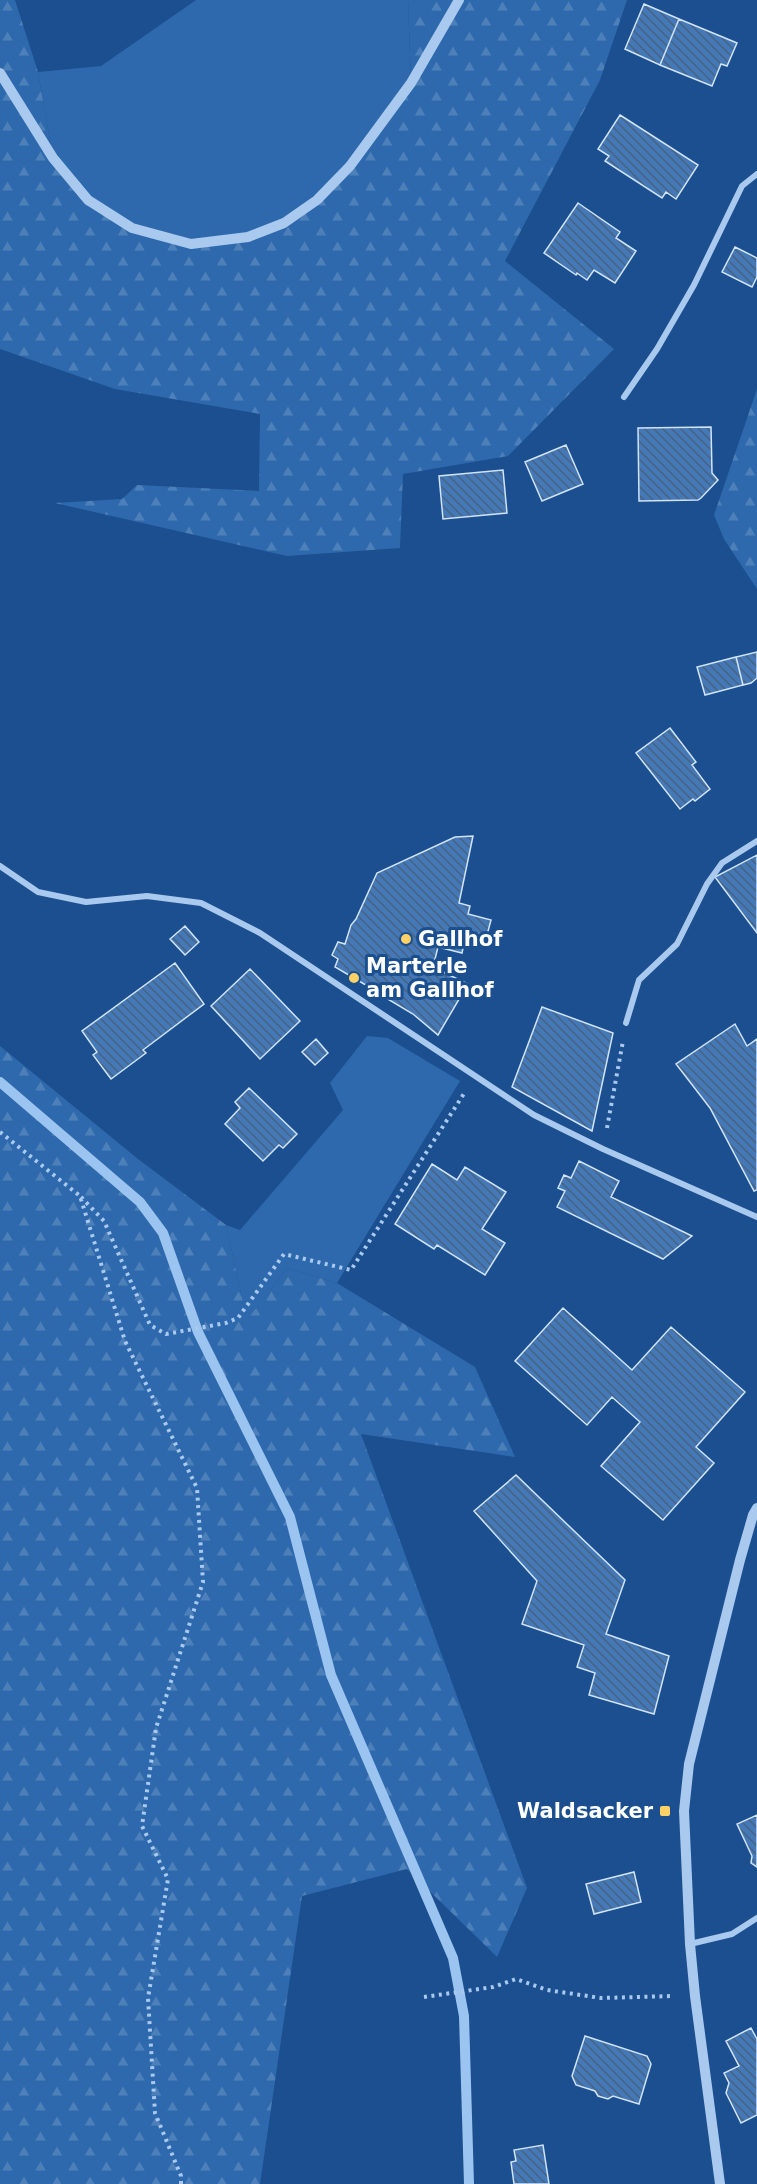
<svg xmlns="http://www.w3.org/2000/svg" width="757" height="2184" font-family="'DejaVu Sans',sans-serif">
<style>
.green{fill:#2e69ad}
.forest{fill:url(#forest-firs)}
.lines{fill:none;stroke-linecap:round;stroke-linejoin:round}
.stream{stroke:#9cc4f0;stroke-width:10}
.building{fill:url(#building-back-hatch);stroke:#cfe3fa;stroke-width:1.5}
.path{stroke:#a9c9ee;stroke-width:4;stroke-dasharray:3 4.5;stroke-linecap:butt}
.minor{stroke:#a9c9ee;stroke-width:6}
.tertiary{stroke:#a9c9ee;stroke-width:10}
.poi-dot{fill:#ffd166;stroke:#1b4f8f;stroke-width:2}
.labels{text-anchor:middle;dominant-baseline:central;stroke-width:6;stroke-linejoin:round;paint-order:stroke}
.poi-label{font-size:21px;font-weight:bold;fill:#fff;stroke:#1b4f8f;text-anchor:start}
</style>
<defs>
<pattern id="forest-firs" width="22" height="20" patternUnits="userSpaceOnUse" patternTransform="scale(1.5)"><rect width="22" height="20" fill="#2e69ad"/><path d="M5 1l3.5 6h-7zM16 11l3.5 6h-7z" fill="#4d80b9"/></pattern>
<pattern id="building-back-hatch" width="6" height="6" patternUnits="userSpaceOnUse" patternTransform="scale(1.5)"><rect width="6" height="6" fill="#4478b7"/><path d="M-1 5l2 2M0 0l6 6M5-1l2 2" fill="none" stroke="#486282"/></pattern>
</defs>
<rect width="100%" height="100%" fill="#1b4f8f"/>
<path class="green" d="M 196,0 L 408,0 L 411,83 L 317,200 L 248,237 L 191,244 L 132,228 L 88,200 L 53,158 L 38,72 L 101,66 Z
M 367,1036 L 388,1038 L 460,1081 L 337,1283 L 287,1268 L 247,1321 L 226,1225 L 240,1230 L 343,1110 L 330,1083 Z"/>
<path class="forest" d="M 0,0 L 15,0 L 38,72 L 53,158 L 88,200 L 132,228 L 191,244 L 248,237 L 317,200 L 411,83 L 408,0 L 627,0 L 600,80 L 505,261 L 614,349 L 508,456 L 403,474 L 400,548 L 287,556 L 55,503 L 122,499 L 137,485 L 259,491 L 260,414 L 115,389 L 0,349 Z
M 757,389 L 757,589 L 724,539 L 714,515 Z
M 0,1046 L 138,1159 L 226,1225 L 247,1320 L 287,1268 L 337,1283 L 475,1367 L 515,1457 L 361,1434 L 527,1888 L 497,1957 L 407,1869 L 302,1896 L 260,2184 L 0,2184 Z"/>
<g class="lines">
<path class="stream" d="M 0,1082 L 140,1202 L 163,1233 L 198,1332 L 290,1517 L 331,1675 L 453,1958 L 464,2016 L 469,2184"/>
</g>
<path class="building" d="M 644,4 L 679,19 L 660,65 L 625,49 Z
M 679,19 L 737,43 L 727,66 L 721,64 L 712,86 L 660,65 Z
M 620,115 L 698,165 L 676,199 L 666,192 L 662,198 L 605,161 L 609,156 L 598,149 Z
M 578,203 L 620,232 L 616,238 L 636,251 L 615,283 L 594,270 L 587,280 L 577,273 L 576,275 L 544,253 Z
M 735,247 L 757,258 L 757,277 L 752,287 L 722,272 Z
M 711,427 L 712,473 L 718,480 L 701,498 L 698,500 L 639,501 L 638,428 Z
M 566,445 L 583,484 L 542,501 L 525,462 Z
M 503,470 L 507,513 L 443,519 L 439,476 Z
M 757,652 L 757,678 L 751,683 L 743,685 L 736,657 Z
M 736,657 L 743,685 L 705,695 L 697,667 Z
M 670,728 L 696,762 L 692,765 L 710,789 L 695,801 L 693,799 L 680,809 L 636,753 Z
M 473,836 L 459,903 L 470,906 L 468,914 L 491,920 L 487,935 L 466,933 L 462,953 L 438,947 L 433,967 L 468,984 L 438,1035 L 413,1014 L 376,992 L 378,989 L 364,984 L 335,967 L 338,959 L 332,955 L 338,942 L 345,944 L 351,925 L 356,919 L 377,873 L 455,837 Z
M 757,855 L 757,933 L 715,877 Z
M 185,926 L 199,942 L 185,955 L 170,939 Z
M 175,963 L 204,1004 L 143,1050 L 146,1053 L 111,1079 L 93,1055 L 97,1052 L 82,1031 Z
M 250,969 L 300,1021 L 260,1059 L 211,1006 Z
M 542,1007 L 613,1033 L 592,1131 L 512,1087 Z
M 735,1024 L 747,1046 L 757,1039 L 757,1190 L 754,1191 L 710,1108 L 676,1064 Z
M 316,1039 L 328,1053 L 315,1065 L 302,1052 Z
M 249,1088 L 297,1134 L 283,1148 L 279,1145 L 263,1161 L 225,1124 L 240,1108 L 235,1102 Z
M 579,1161 L 619,1181 L 611,1197 L 692,1236 L 663,1259 L 557,1207 L 565,1191 L 558,1188 L 564,1175 L 571,1178 Z
M 432,1164 L 457,1180 L 465,1167 L 506,1192 L 482,1229 L 505,1243 L 485,1275 L 437,1245 L 434,1249 L 395,1224 Z
M 563,1308 L 632,1370 L 671,1327 L 745,1392 L 696,1447 L 714,1463 L 663,1520 L 601,1466 L 640,1422 L 612,1397 L 587,1425 L 515,1361 Z
M 516,1475 L 625,1580 L 606,1634 L 669,1656 L 654,1714 L 589,1695 L 595,1673 L 577,1667 L 584,1645 L 522,1624 L 537,1581 L 474,1511 Z
M 757,1815 L 757,1867 L 751,1863 L 752,1856 L 737,1824 Z
M 634,1872 L 641,1902 L 594,1914 L 586,1884 Z
M 751,2028 L 757,2039 L 757,2115 L 741,2123 L 726,2093 L 729,2083 L 724,2073 L 739,2066 L 726,2041 Z
M 585,2036 L 647,2056 L 651,2064 L 639,2104 L 613,2096 L 608,2099 L 598,2096 L 595,2091 L 576,2085 L 572,2076 Z
M 543,2145 L 549,2184 L 514,2184 L 511,2162 L 516,2161 L 514,2150 Z"/>
<g class="lines">
<path class="path" d="M 607,1128 L 623,1041
M 0,1132 L 80,1196 L 125,1341 L 197,1488 L 203,1582 L 156,1728 L 142,1826 L 168,1879 L 148,1998 L 155,2113 L 181,2176 L 181,2184
M 81,1197 L 104,1221 L 150,1325 L 166,1334 L 226,1323 L 238,1318 L 284,1254 L 351,1270 L 465,1092
M 424,1997 L 493,1987 L 516,1979 L 547,1990 L 601,1998 L 674,1996"/>
<path class="minor" d="M 624,397 L 657,349 L 694,285 L 742,186 L 757,174
M 0,866 L 38,892 L 86,902 L 147,896 L 201,903 L 260,933 L 534,1115 L 603,1149 L 757,1217
M 626,1023 L 639,980 L 677,944 L 707,884 L 722,863 L 757,841
M 690,1944 L 732,1934 L 757,1918"/>
<path class="tertiary" d="M 0,73 L 53,158 L 88,200 L 132,228 L 191,244 L 248,237 L 284,223 L 317,200 L 350,166 L 411,83 L 459,0
M 720,2184 L 695,1996 L 690,1944 L 684,1811 L 689,1764 L 740,1560 L 753,1515 L 757,1508"/>
</g>
<g class="poi-dot">
<circle cx="406" cy="939" r="6"/>
<circle cx="354" cy="978" r="6"/>
<rect x="659" y="1805" width="12" height="12" rx="3"/>
</g>
<g class="labels">
<g class="poi-label">
<text x="418" y="939">Gallhof</text>
<text x="366" y="966">Marterle<tspan x="366" dy="24">am Gallhof</tspan></text>
<text x="653" y="1811" text-anchor="end">Waldsacker</text>
</g>
</g>
</svg>
